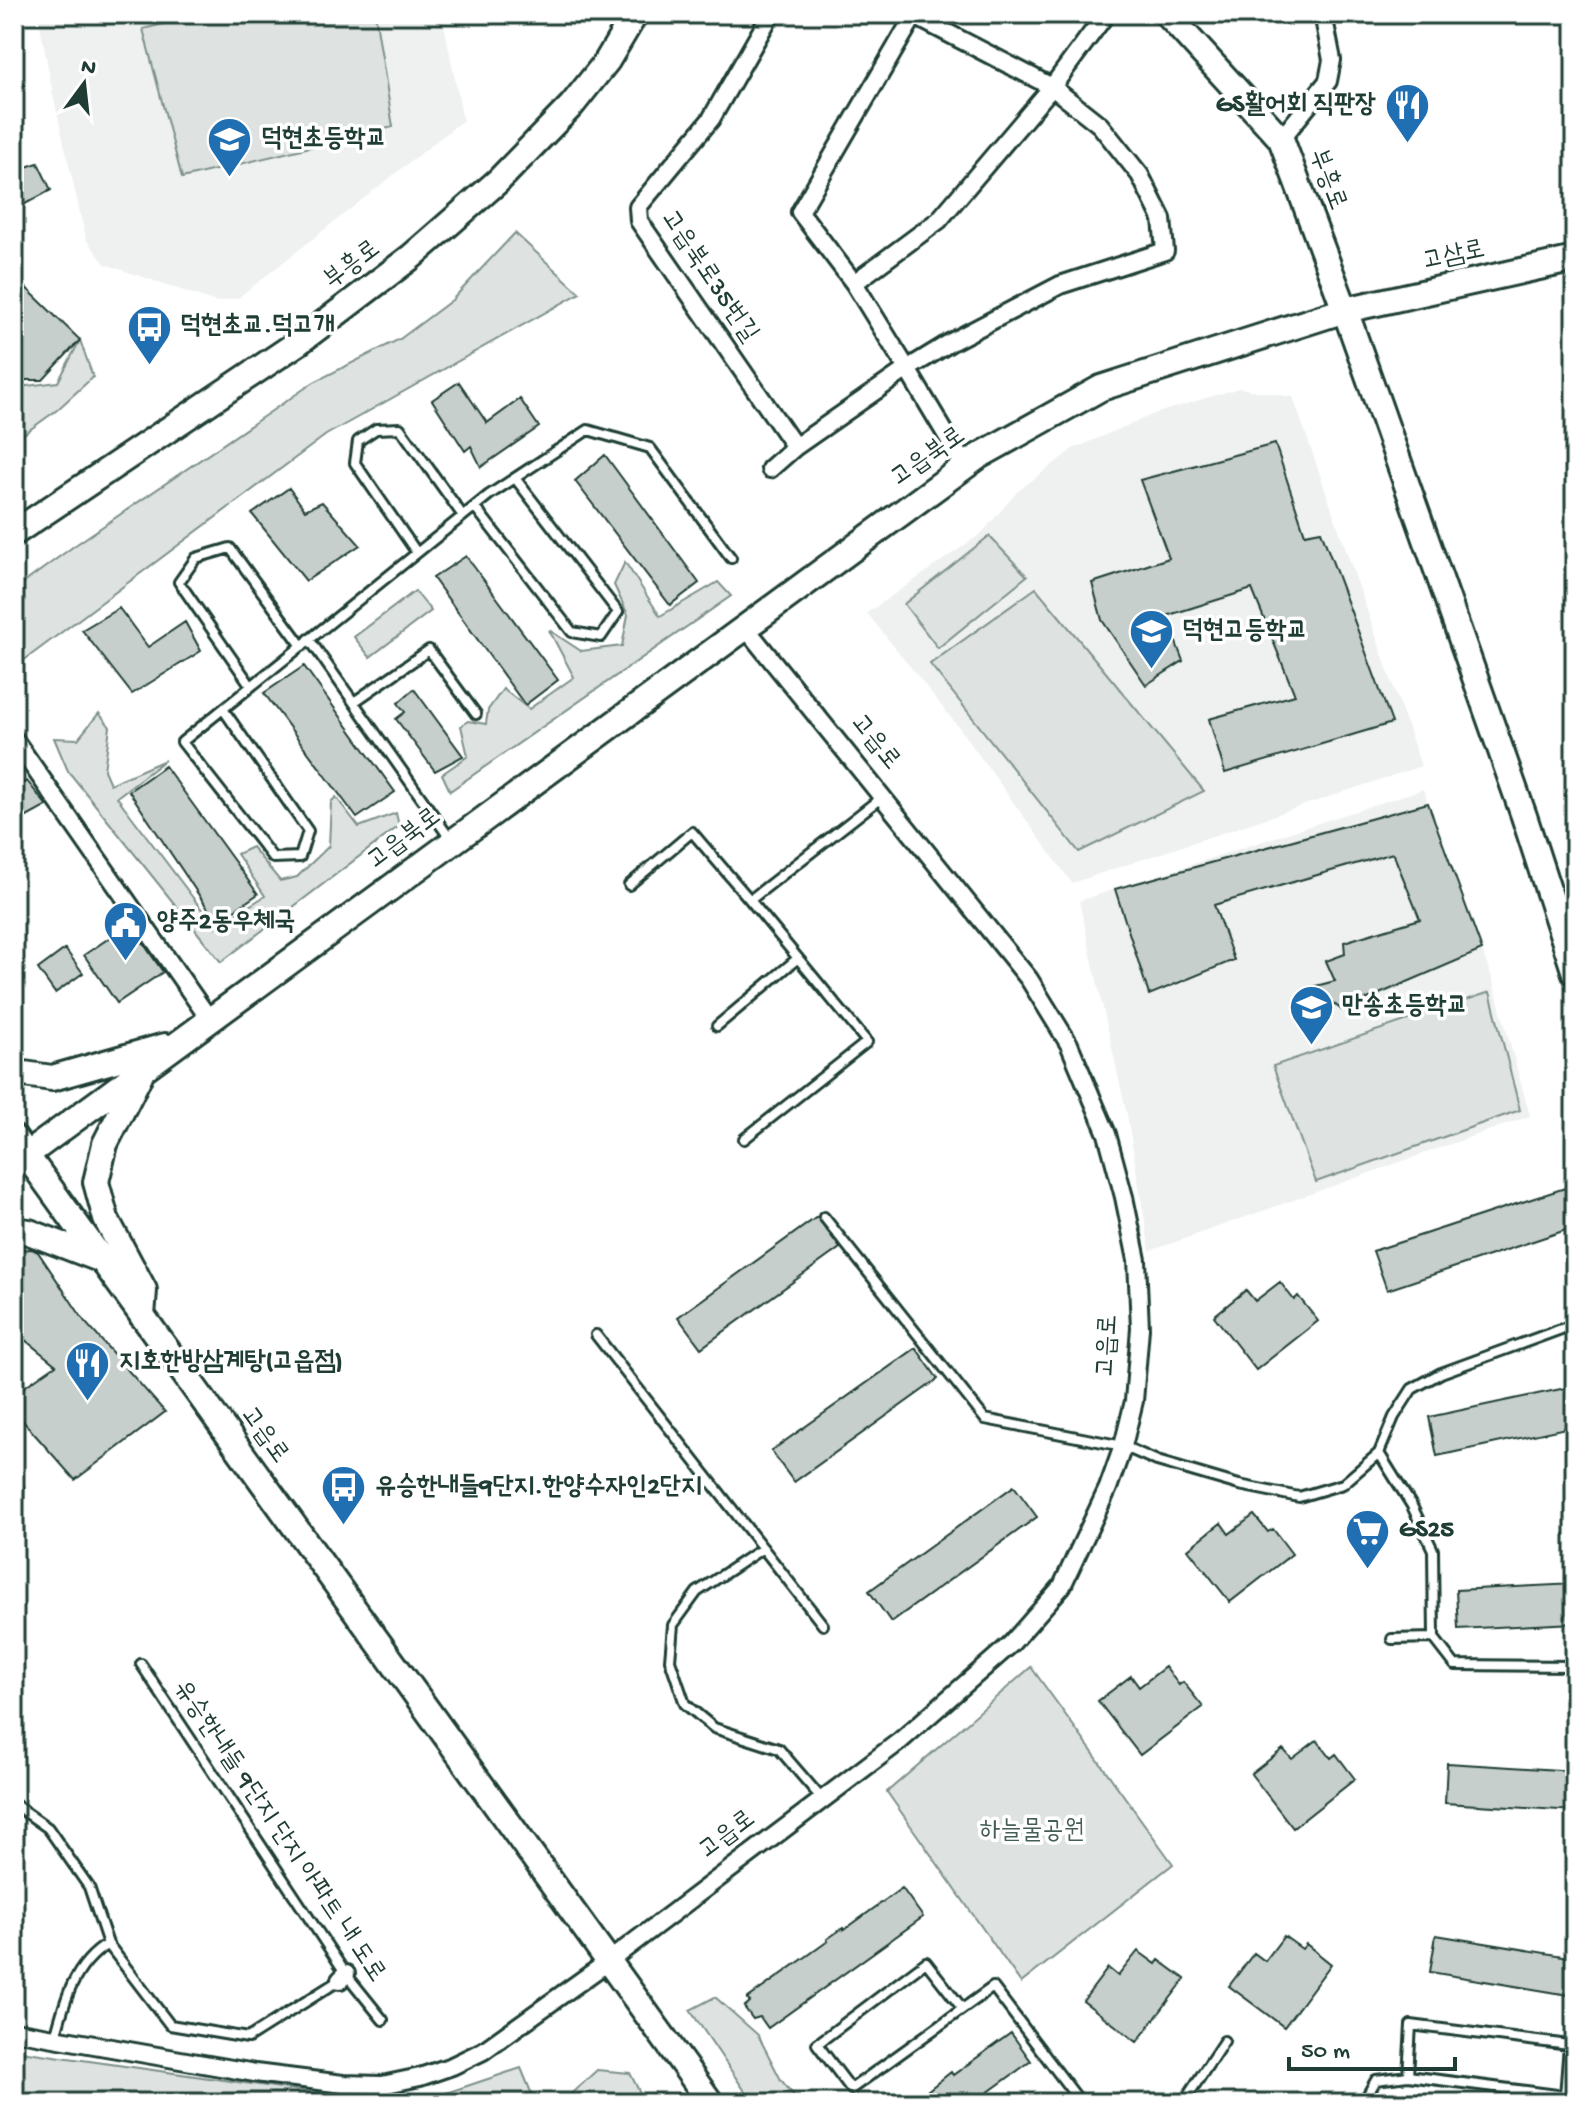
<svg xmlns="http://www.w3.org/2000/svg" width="1589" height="2117" font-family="'Gochi Hand','Poor Story',sans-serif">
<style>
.built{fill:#eef1f0}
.green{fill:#dee3e2;stroke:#7e908b;stroke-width:2}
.building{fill:#c7cfcc;stroke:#1f3d34;stroke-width:2}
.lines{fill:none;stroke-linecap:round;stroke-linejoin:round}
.lane-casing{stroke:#1f3d34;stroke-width:14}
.street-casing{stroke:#1f3d34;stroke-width:22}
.secondary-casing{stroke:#1f3d34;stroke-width:30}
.lane{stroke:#fff;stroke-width:8}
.street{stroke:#fff;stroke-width:16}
.secondary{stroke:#fff;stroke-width:24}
.labels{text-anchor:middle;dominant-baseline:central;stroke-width:7;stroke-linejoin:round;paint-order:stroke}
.poi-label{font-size:26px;font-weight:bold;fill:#1f3d34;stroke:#fff;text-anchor:start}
.street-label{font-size:26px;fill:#1f3d34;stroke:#fff}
.park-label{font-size:26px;fill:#455e57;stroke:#fff}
</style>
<rect width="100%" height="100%" fill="#fff"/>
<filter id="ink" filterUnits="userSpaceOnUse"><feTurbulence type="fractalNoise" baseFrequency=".0125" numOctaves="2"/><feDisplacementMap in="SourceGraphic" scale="16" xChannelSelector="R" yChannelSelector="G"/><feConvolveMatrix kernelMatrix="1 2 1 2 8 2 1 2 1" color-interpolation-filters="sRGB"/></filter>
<g filter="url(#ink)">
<path class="built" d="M 38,14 L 442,14 L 463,120 L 238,298 L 216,302 L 105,264 L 86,239 L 53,95 Z
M 1239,388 L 1293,397 L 1421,766 L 1072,883 L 960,729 L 867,613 L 982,533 L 1017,492 L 1073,449 L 1154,414 Z
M 1423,789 L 1492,978 L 1530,1116 L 1150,1251 L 1127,1115 L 1079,901 Z"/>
<path class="green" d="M 204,14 L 375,14 L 393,127 L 182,178 L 143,29 Z
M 515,233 L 580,293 L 326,435 L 23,661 L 14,642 L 14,590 L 74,546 L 314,382 L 400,339 L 452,300 Z
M 80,340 L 93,377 L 57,410 L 14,441 L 14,382 L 19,387 L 58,382 Z
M 989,536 L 1027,576 L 938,648 L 904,604 Z
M 625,562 L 660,616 L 718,582 L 731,596 L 450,791 L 442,774 L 468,756 L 461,726 L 468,721 L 486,724 L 488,710 L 503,689 L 529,709 L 574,677 L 549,630 L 581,651 L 622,646 L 628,615 L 614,585 Z
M 1036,588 L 1204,791 L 1079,852 L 930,664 Z
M 415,591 L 431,611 L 370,657 L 354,637 Z
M 99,713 L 110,727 L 104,770 L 110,784 L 165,760 L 117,797 L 215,927 L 265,896 L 237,854 L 252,847 L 280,881 L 297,877 L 329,846 L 331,802 L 336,797 L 359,827 L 396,813 L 399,826 L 221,962 L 68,771 L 54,738 L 78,739 Z
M 1490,992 L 1520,1110 L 1316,1182 L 1273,1066 Z
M 1031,1667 L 1173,1864 L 1021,1983 L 887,1792 Z
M 715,1997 L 758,2035 L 781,2080 L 800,2103 L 753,2103 L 690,2010 Z
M 14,2050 L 61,2057 L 386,2103 L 14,2103 Z
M 521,2068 L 533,2097 L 562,2102 L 597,2070 L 630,2073 L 645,2103 L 416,2103 Z"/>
<path class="building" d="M 38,163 L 51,190 L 14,210 L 14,171 Z
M 14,276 L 80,340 L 43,380 L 21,380 L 14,370 Z
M 459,382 L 487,423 L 520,399 L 539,427 L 481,467 L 471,446 L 465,451 L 432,400 Z
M 1275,444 L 1305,534 L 1321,531 L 1392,723 L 1225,773 L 1209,719 L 1295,695 L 1252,589 L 1166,616 L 1183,661 L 1146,685 L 1102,620 L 1092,583 L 1169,558 L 1140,480 Z
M 605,455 L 699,583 L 670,605 L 575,481 Z
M 289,488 L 305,510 L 322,502 L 360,545 L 306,581 L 252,514 Z
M 466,556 L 558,680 L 525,705 L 433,578 Z
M 119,608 L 148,647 L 185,622 L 201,651 L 132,694 L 82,630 Z
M 304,666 L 395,792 L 357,818 L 264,693 Z
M 414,689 L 463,756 L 435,771 L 396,719 L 405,712 L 398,703 Z
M 165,766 L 258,894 L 217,922 L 129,791 Z
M 27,781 L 47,806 L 14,824 L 14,787 Z
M 1428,803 L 1482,950 L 1342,1010 L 1312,987 L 1335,981 L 1326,961 L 1345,954 L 1344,942 L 1420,919 L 1393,853 L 1214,905 L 1234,960 L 1149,995 L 1115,889 Z
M 130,924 L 163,972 L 117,1003 L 84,955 Z
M 65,949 L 83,973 L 55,993 L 38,969 Z
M 1565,1188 L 1575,1218 L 1575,1227 L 1387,1290 L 1373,1251 Z
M 817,1217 L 840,1248 L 701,1348 L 678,1317 Z
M 32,1249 L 38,1252 L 85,1322 L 165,1412 L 75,1480 L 14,1411 L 14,1394 L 56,1365 L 14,1331 L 14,1250 Z
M 1280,1282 L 1294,1300 L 1298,1296 L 1318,1321 L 1256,1370 L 1214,1316 L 1246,1290 L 1255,1301 Z
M 916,1348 L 938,1379 L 794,1482 L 771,1451 Z
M 1575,1386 L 1575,1426 L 1437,1456 L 1429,1417 Z
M 1014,1486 L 1037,1517 L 891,1622 L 869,1591 Z
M 1254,1515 L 1268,1532 L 1273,1529 L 1292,1554 L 1230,1602 L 1188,1549 L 1221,1523 L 1229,1534 Z
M 1575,1584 L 1575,1623 L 1458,1629 L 1456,1590 Z
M 1165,1667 L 1179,1685 L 1183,1682 L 1203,1707 L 1140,1755 L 1098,1701 L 1131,1676 L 1139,1687 Z
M 1317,1740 L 1331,1758 L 1336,1754 L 1355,1779 L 1293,1828 L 1251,1774 L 1283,1749 L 1292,1759 Z
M 1447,1763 L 1575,1771 L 1575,1811 L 1445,1803 Z
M 902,1888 L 923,1917 L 768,2028 L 760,2017 L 753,2019 L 744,2007 L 750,2002 L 747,1999 L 828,1941 L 827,1939 L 843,1928 L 844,1930 Z
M 1436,1935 L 1575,1958 L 1575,1996 L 1430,1972 Z
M 1284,1936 L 1302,1949 L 1306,1944 L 1331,1964 L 1284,2027 L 1229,1986 L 1254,1953 L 1265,1961 Z
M 1138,1951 L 1156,1964 L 1159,1960 L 1185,1979 L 1137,2042 L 1083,2001 L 1108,1968 L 1118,1976 Z
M 1011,2033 L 1031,2061 L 973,2103 L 912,2103 L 951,2072 L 953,2075 Z"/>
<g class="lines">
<defs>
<path id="lane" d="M 475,507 L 572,632 L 601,637 L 618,612 L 515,478
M 417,553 L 355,463 L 358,441 L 376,429 L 400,428 L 463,516
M 309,639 L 451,840
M 251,686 L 179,582 L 196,558 L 230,548 L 302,646
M 354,702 L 429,650 L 476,714
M 223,709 L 308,831 L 300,857 L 273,858 L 182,742 L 489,495 L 588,430 L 650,448 L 731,558
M 629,885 L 692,832 L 750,900
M 717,1026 L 798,958
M 744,1139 L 867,1042 L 750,900 L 882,797
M 824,1217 L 985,1419 L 1123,1446 L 1157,1461 L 1239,1485 L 1299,1497 L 1343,1484 L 1379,1453 L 1394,1417 L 1412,1389 L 1441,1373 L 1575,1324
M 596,1335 L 823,1625
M 1379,1453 L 1412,1506 L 1433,1550 L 1434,1638 L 1392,1639
M 763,1548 L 697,1592 L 673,1625 L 670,1660 L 685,1704 L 714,1728 L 779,1749 L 822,1799
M 1434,1638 L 1455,1665 L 1575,1666
M 141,1664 L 346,1974 L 383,2020
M 14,1804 L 48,1828 L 89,1887 L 108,1944
M 962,2008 L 926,1962 L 817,2044 L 851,2089 L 993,1987 L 1081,2103
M 55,2038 C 64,2002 74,1964 108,1944 L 170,2025 L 248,2038 L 340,1980
M 1183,2103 L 1224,2041
M 1363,2103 L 1376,2080 L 1408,2076 L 1565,2096 L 1569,2045 L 1411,2025 L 1408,2076"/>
<path id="street" d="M 771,14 L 711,119 L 638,207 L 639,221 L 795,447
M 911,14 L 1052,87 L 1100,125 L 1140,175 L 1162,219 L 1165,251 L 1060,285 L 951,342 L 907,369 L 965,466
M 1281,139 L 1328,81 L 1332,60 L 1323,14
M 854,283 L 939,220 L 1052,87 L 1106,14
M 770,469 L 795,447 L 907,369 L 854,283 L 800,212 L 914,16
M 14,739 L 210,1020
M 14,1488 L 14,1495
M 340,1980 L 346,1974
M 14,2031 L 255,2073 L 343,2084 L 382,2085 L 420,2077 L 452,2066 L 483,2051 L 609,1961 L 900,1741 L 1011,1644 L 1062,1586 L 1108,1488 L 1123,1446 L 1134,1401 L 1140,1328 L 1137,1260 L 1124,1197 L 1107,1134 L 1069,1044 L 1029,979 L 745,627"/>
<path id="secondary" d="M 1167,14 L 1281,139 L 1345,310 L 1524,816 L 1575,973
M 14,533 L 299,342 L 411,257 L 498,181 L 572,105 L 607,61 L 635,14
M 14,1070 L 17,1073 L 52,1078 L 165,1046
M 140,1075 L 105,1144 L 96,1182 L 106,1219 L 144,1290 L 142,1316
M 14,1138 L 711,2103
M 14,1164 L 979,456 L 1101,388 L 1345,310 L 1575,259
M 14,1230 L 29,1232 L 102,1260"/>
</defs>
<use href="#lane" class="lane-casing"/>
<use href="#street" class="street-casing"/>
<use href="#secondary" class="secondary-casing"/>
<use href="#lane" class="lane"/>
<use href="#street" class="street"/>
<use href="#secondary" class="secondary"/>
</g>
</g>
<defs>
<symbol id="restaurant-pin" viewBox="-11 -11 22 30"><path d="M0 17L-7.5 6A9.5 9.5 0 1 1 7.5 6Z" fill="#1f6fb2" stroke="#fff"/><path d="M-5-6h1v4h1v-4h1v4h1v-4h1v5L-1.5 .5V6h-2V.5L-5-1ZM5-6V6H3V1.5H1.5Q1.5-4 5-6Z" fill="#fff"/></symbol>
<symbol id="school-pin" viewBox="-11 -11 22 30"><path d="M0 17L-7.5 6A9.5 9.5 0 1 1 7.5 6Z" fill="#1f6fb2" stroke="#fff"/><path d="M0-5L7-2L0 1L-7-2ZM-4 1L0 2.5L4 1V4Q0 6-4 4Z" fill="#fff"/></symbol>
<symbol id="bus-pin" viewBox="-11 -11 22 30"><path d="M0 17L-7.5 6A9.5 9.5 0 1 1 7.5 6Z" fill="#1f6fb2" stroke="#fff"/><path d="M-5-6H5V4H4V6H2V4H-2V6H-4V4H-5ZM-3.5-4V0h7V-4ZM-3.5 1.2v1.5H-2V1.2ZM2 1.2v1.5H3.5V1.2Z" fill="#fff"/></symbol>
<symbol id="civic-pin" viewBox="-11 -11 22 30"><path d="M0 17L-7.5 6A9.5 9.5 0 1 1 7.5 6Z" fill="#1f6fb2" stroke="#fff"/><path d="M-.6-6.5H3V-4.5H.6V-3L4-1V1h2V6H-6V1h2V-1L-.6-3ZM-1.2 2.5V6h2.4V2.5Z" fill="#fff"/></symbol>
<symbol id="supermarket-pin" viewBox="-11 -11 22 30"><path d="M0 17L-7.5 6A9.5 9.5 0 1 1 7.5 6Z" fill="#1f6fb2" stroke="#fff"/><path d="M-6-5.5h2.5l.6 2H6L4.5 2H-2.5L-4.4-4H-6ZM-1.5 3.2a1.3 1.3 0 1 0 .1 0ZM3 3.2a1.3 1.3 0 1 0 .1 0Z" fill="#fff"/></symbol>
</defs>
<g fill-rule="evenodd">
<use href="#restaurant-pin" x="1382" y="80" width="51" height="69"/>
<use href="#school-pin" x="204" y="114" width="51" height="69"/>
<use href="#bus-pin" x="124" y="302" width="51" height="69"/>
<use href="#school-pin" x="1126" y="606" width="51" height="69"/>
<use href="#civic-pin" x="100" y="898" width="51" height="69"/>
<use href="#school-pin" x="1286" y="982" width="51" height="69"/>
<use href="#restaurant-pin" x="62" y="1338" width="51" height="69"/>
<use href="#bus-pin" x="318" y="1462" width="51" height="69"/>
<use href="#supermarket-pin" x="1342" y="1506" width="51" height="69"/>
</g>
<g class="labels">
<g class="poi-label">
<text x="1376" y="106" text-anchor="end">GS활어회 직판장</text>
<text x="261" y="140">덕현초등학교</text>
<text x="180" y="327">덕현초교.덕고개</text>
<text x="1182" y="632">덕현고등학교</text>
<text x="157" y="923">양주2동우체국</text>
<text x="1342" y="1007">만송초등학교</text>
<text x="119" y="1363">지호한방삼계탕(고읍점)</text>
<text x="375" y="1488">유승한내들9단지.한양수자인2단지</text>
<text x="1399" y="1531">GS25</text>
</g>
<g class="street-label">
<text transform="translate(1326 180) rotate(69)">부흥로</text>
<text transform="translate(1454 257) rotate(-12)">고삼로</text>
<text transform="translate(353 266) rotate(-37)">부흥로</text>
<text transform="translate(708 277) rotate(56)">고읍북로35번길</text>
<text transform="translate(929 458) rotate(-35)">고읍북로</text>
<text transform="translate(874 743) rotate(51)">고읍로</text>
<text transform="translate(405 840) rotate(-37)">고읍북로</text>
<text transform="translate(1109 1346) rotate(-87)">고읍로</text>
<text transform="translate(263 1436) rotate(54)">고읍로</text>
<text transform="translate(278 1832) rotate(56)">유승한내들 9단지 단지 아파트 내 도로</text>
<text transform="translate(728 1836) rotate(-37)">고읍로</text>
</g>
<g class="park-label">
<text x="1032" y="1832">하늘물공원</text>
</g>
</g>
<rect width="1589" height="2117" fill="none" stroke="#fff" stroke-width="48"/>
<rect x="24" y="24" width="1541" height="2069" fill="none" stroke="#1f3d34" stroke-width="3" filter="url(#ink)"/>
<g transform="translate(84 84) rotate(15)" stroke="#ffffff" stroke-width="6" paint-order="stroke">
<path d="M0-6L14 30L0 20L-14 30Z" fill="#1f3d34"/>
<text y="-12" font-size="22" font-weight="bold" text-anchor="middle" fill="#1f3d34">N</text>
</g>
<path d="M1289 2057v12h166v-12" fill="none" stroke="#1f3d34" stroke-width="4"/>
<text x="1301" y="2057" font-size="24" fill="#1f3d34" stroke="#ffffff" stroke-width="6" paint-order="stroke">50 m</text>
</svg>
